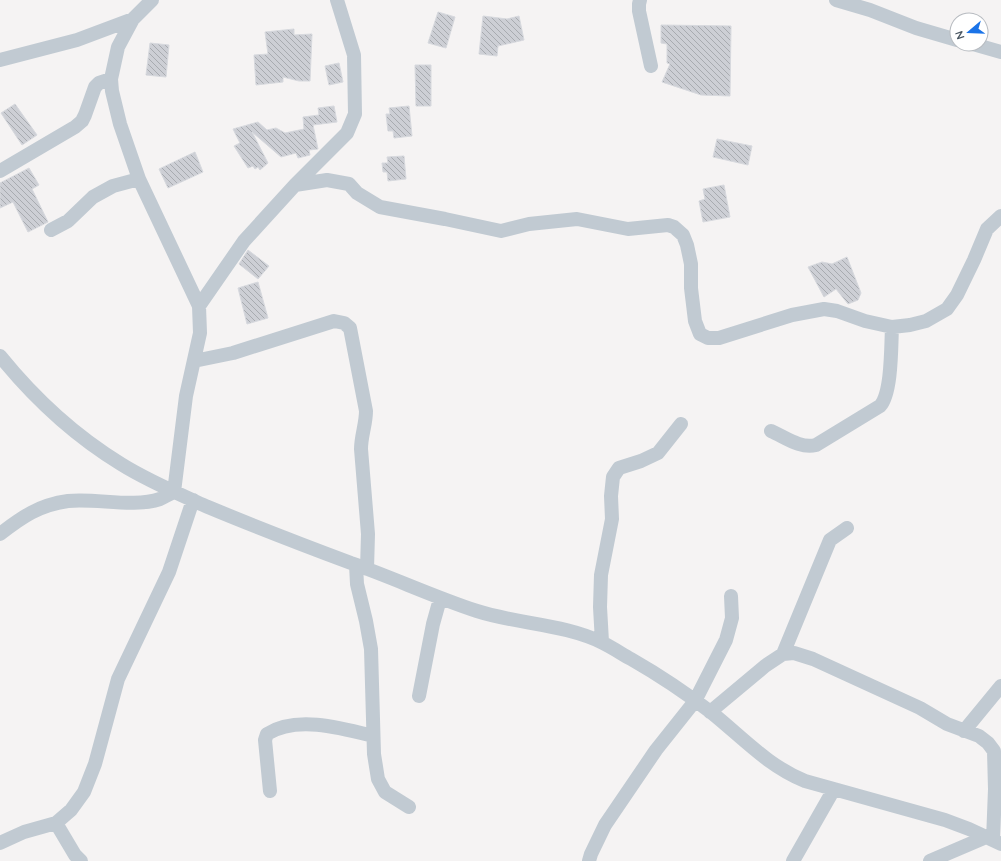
<svg xmlns="http://www.w3.org/2000/svg" width="1001" height="861" font-family="Quicksand,sans-serif">
<style>
.building{fill:url(#building-back-hatch);stroke:#d7d9de}
.lines{fill:none;stroke-linecap:round;stroke-linejoin:round}
.minor{stroke:#c1cad2;stroke-width:14}
</style>
<defs>
<pattern id="building-back-hatch" width="6" height="6" patternUnits="userSpaceOnUse"><rect width="6" height="6" fill="#cdcfd5"/><path d="M-1 5l2 2M0 0l6 6M5-1l2 2" fill="none" stroke="#a8abb0"/></pattern>
</defs>
<rect width="100%" height="100%" fill="#f5f3f3"/>
<path class="building" d="M 438,12 L 455,17 L 446,48 L 428,43 Z
M 483,16 L 507,19 L 519,16 L 524,40 L 498,46 L 497,56 L 479,54 Z
M 661,25 L 731,26 L 730,96 L 701,95 L 662,82 L 670,64 L 667,63 L 667,44 L 661,43 Z
M 294,29 L 294,35 L 312,34 L 310,81 L 299,81 L 283,77 L 283,82 L 256,85 L 254,55 L 268,54 L 265,32 Z
M 150,43 L 169,45 L 166,77 L 146,75 Z
M 339,63 L 343,82 L 329,85 L 325,66 Z
M 415,65 L 431,65 L 431,106 L 416,106 Z
M 15,104 L 37,135 L 22,145 L 1,113 Z
M 334,106 L 337,122 L 313,125 L 318,149 L 309,150 L 310,155 L 298,158 L 296,153 L 281,157 L 252,132 L 268,163 L 260,170 L 258,167 L 255,169 L 253,166 L 248,168 L 234,146 L 240,143 L 233,129 L 258,122 L 267,130 L 276,128 L 285,133 L 304,129 L 303,117 L 319,115 L 318,108 Z
M 409,106 L 412,136 L 394,138 L 393,131 L 388,131 L 386,114 L 390,114 L 389,108 Z
M 717,139 L 752,146 L 748,165 L 713,157 Z
M 195,152 L 203,172 L 168,188 L 159,169 Z
M 404,156 L 406,179 L 388,181 L 387,172 L 383,172 L 382,163 L 388,163 L 387,157 Z
M 29,168 L 39,185 L 32,189 L 48,222 L 28,232 L 13,202 L 0,208 L 0,183 Z
M 724,185 L 730,217 L 703,222 L 699,201 L 705,199 L 703,189 Z
M 248,250 L 269,266 L 258,279 L 239,264 Z
M 847,257 L 861,293 L 858,300 L 848,304 L 836,289 L 824,297 L 808,267 L 822,262 L 832,264 Z
M 258,282 L 268,318 L 247,324 L 238,288 Z"/>
<g class="lines">
<path class="minor" d="M 640,0 L 639,4 L 639,11 L 651,66
M 836,0 L 870,10 L 916,28 L 957,40
M 973,44 L 1001,52
M 0,60 L 77,40 L 133,19
M 0,171 L 75,127 L 82,121 L 85,115 L 95,87 L 99,83 L 111,79
M 295,185 L 327,180 L 349,184 L 357,193 L 380,207 L 445,219 L 501,231 L 529,224 L 577,219 L 628,229 L 668,225 L 674,227 L 683,235 L 687,245 L 691,264 L 691,288 L 695,321 L 700,334 L 708,338 L 719,338 L 792,315 L 824,309 L 837,311 L 865,321 L 892,327 L 910,325 L 926,321 L 947,309 L 957,295 L 974,260 L 987,229 L 1001,216
M 51,230 L 68,221 L 93,197 L 113,186 L 139,179
M 199,306 L 244,241 L 295,185 L 347,133 L 355,114 L 354,55 L 337,0
M 0,356 C 34,398 75,436 121,464 C 148,481 179,494 208,507 C 256,527 303,545 351,563 C 394,578 434,597 477,611 C 517,624 565,624 603,643 C 613,648 622,654 631,659 C 659,675 686,693 712,713 C 743,738 768,766 805,781 L 945,820 L 969,829 L 1001,844
M 194,361 L 233,353 L 334,321 L 344,323 L 350,328 L 366,411 C 366,424 361,436 361,449 L 368,534 L 367,569
M 771,431 C 785,437 800,449 816,445 L 880,406 C 892,393 891,346 892,327
M 0,534 C 22,517 39,505 68,501 C 97,498 133,508 160,499 C 165,497 169,494 174,492 L 186,396 L 200,333 L 199,306 L 139,179 L 120,124 L 112,91 L 111,79 L 118,47 L 133,19 L 152,0
M 356,565 L 357,584 L 366,621 L 371,649 L 374,754 L 378,779 L 385,792 L 409,807
M 602,642 L 600,607 L 601,575 L 612,519 L 611,496 L 613,477 L 619,468 L 641,461 L 658,453 L 681,424
M 783,654 L 830,540 L 847,528
M 419,696 L 433,624 L 440,599
M 710,712 L 765,666 L 783,654 L 794,653 L 813,659 L 920,708 L 947,724 L 979,736 L 988,743 L 994,751 L 995,789 L 993,840
M 964,731 L 1001,686
M 270,791 L 265,740 L 267,734 C 296,715 342,728 373,736
M 56,823 L 75,855 L 81,861
M 0,843 L 24,832 L 56,823 L 71,810 L 84,792 L 95,764 L 118,679 L 169,572 L 193,500
M 589,861 L 591,854 L 605,825 L 656,750 L 695,701 L 726,640 L 732,618 L 731,596
M 793,861 L 834,789
M 930,861 L 986,837"/>
</g>
<g transform="translate(969 32) rotate(251)"><circle r="19" fill="#ffffff" stroke="#b7bbc0"/>
<path d="M0-3L7 15L0 10L-7 15Z" fill="#1a73e8"/>
<text y="-6" font-size="11" font-weight="bold" text-anchor="middle" fill="#4a5661">N</text>
</g>
</svg>
